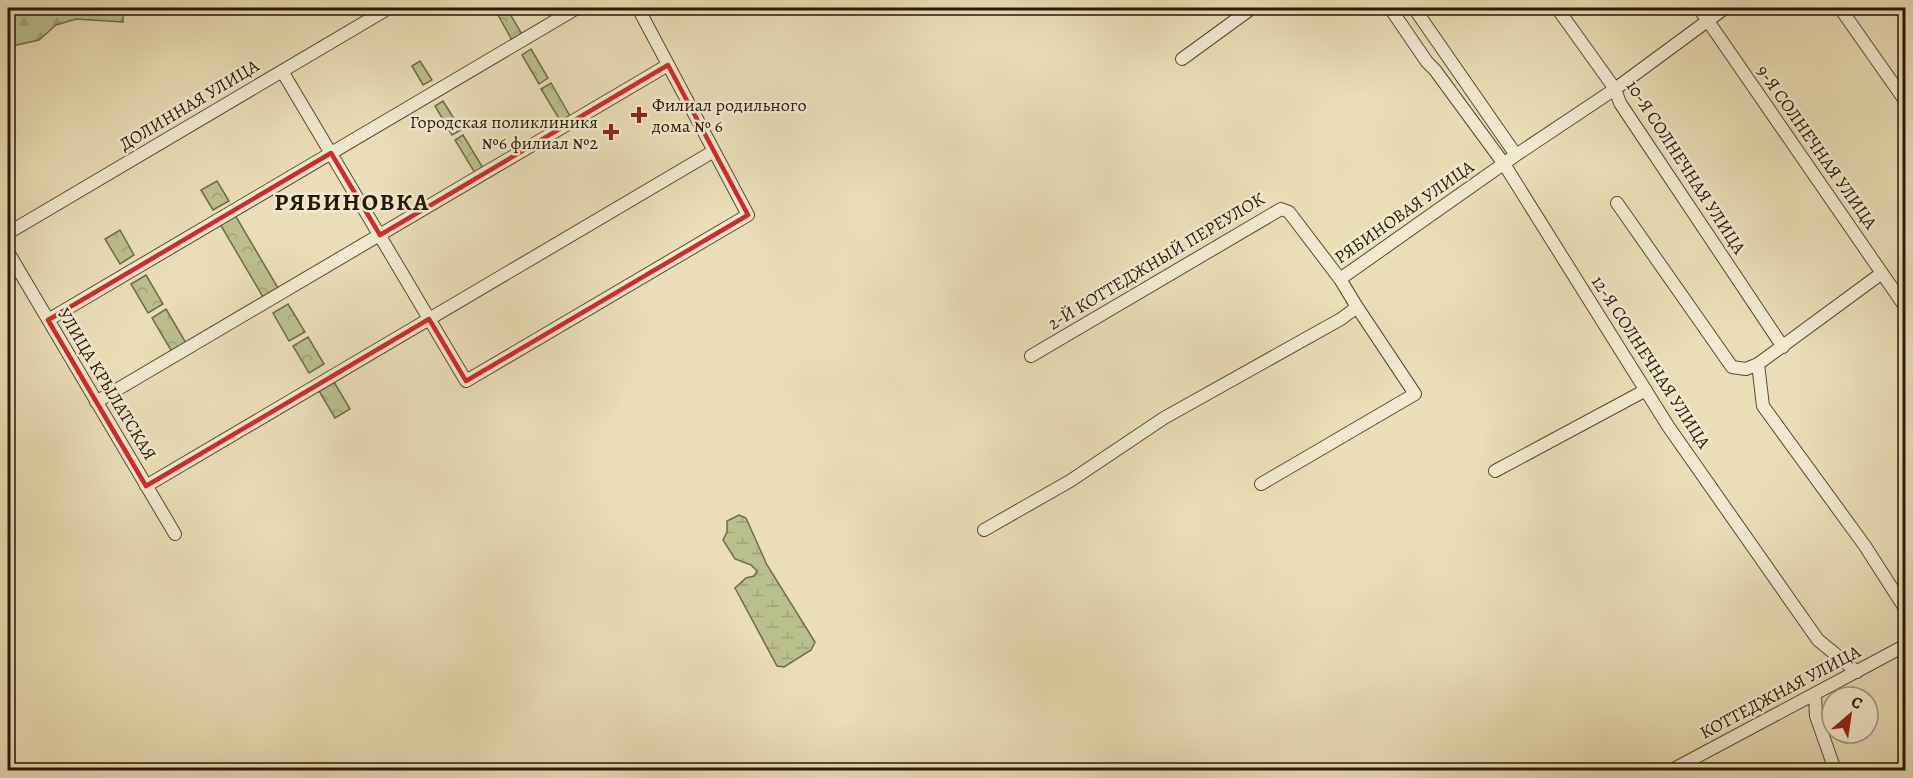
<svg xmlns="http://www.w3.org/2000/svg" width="1913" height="778" font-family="Alegreya,serif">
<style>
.forest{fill:url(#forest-firs);stroke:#706c48;stroke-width:1.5}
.wetland{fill:url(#wetland-marsh);stroke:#706c48;stroke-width:1.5}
.park{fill:url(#park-crowns);stroke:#706c48;stroke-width:1.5}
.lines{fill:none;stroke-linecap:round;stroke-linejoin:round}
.minor-casing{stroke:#584a31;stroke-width:14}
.minor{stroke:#f1ead0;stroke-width:12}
.marked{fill:none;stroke:#d62828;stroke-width:4.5;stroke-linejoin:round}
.poi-dot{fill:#8f2418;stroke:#f1ead0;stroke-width:2}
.labels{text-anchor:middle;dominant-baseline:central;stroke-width:5;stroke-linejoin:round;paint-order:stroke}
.street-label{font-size:18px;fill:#271905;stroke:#f1ead0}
.poi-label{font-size:18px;fill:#271905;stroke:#f1ead0;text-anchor:start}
.district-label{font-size:24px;font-weight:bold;letter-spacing:1.5px;fill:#271905;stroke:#f1ead0}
</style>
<defs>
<pattern id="forest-firs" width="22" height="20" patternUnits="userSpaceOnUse" patternTransform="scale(1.5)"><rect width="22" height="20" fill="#bac08c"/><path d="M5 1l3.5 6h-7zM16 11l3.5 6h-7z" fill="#a0a477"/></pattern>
<pattern id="wetland-marsh" width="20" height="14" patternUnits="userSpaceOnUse" patternTransform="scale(1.5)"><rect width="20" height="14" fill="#bac08c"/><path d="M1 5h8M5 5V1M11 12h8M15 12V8" fill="none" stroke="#a0a477"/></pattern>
<pattern id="park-crowns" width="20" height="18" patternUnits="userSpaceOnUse" patternTransform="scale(1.5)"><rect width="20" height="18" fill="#bac08c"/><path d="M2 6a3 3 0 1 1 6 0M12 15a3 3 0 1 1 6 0" fill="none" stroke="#a0a477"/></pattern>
</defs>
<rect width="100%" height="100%" fill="#eadeb6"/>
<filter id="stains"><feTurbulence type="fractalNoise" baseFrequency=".00333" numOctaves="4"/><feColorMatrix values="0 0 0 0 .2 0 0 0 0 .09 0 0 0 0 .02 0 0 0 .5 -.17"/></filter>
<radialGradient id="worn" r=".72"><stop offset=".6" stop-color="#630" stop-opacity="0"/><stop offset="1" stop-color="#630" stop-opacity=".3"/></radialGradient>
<path class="forest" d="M 8,8 L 123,8 L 123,22 L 76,19 L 56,25 L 39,40 L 8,47 Z"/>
<path class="wetland" d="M 739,515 L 746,518 L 767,565 L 815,642 L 811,650 L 784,667 L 777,666 L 735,588 L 746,578 L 754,576 L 757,571 L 751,565 L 735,559 L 723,540 L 727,532 L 727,521 Z"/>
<path class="park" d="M 507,9 L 522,34 L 512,40 L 498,15 Z
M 531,49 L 548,78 L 539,84 L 522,55 Z
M 420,61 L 432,80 L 423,85 L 412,66 Z
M 551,83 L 570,116 L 561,122 L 541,89 Z
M 443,101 L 461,130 L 452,135 L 435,106 Z
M 463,135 L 483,168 L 475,173 L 455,140 Z
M 217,181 L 229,201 L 213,210 L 201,190 Z
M 235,215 L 278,288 L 263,297 L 220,224 Z
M 120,230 L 134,255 L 120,264 L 105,239 Z
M 146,275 L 163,304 L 148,313 L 131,284 Z
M 288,304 L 305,332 L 289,341 L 273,313 Z
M 166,309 L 186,343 L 172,352 L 152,318 Z
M 308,337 L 324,364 L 309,373 L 293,346 Z
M 334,382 L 350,409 L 335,418 L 319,391 Z"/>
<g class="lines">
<defs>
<path id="minor" d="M 1390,8 L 1427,62 L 1435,70 L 1504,164 L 1668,426 L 1818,640 L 1857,672
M 1414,8 L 1516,155
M 1557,8 L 1615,89 L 1620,103 L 1783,347
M 1699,8 L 1906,308
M 1840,8 L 1906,102
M 1182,59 L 1252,8
M 282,71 L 466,381 L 748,215 L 638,8
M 1617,203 L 1732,367 L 1746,369 L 1758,364 L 1763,406 L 1865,546 L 1906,610
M 8,233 L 389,8
M 8,252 L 175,534
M 48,320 L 577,8
M 1031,356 L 1281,209 L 1289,212 L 1340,279
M 1758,364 L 1882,273
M 96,402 L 668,65
M 1495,471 L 1646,390
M 1261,484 L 1415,394 L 1357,307
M 146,486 L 714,151
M 984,530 L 1070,481 L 1164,418 L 1341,319 L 1357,307 L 1340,279 L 1516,155 L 1615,89 L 1725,8
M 1815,695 L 1816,716 L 1835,770
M 1672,770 L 1906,645"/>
</defs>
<use href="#minor" class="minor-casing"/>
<use href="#minor" class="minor"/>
</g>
<path class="marked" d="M 668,65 L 748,215 L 466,381 L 429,319 L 146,486 L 48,320 L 331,153 L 380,235 Z"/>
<g class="poi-dot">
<path d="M636 106h6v6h6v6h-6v6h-6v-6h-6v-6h6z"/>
<path d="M608 123h6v6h6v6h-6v6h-6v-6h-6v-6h6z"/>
</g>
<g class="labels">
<g class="street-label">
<text transform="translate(189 105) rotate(-31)">ДОЛИННАЯ УЛИЦА</text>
<text transform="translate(1817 147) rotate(55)">9-Я СОЛНЕЧНАЯ УЛИЦА</text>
<text transform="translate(1686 167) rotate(57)">10-Я СОЛНЕЧНАЯ УЛИЦА</text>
<text transform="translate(1404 212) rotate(-35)">РЯБИНОВАЯ УЛИЦА</text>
<text transform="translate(1156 261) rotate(-31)">2-Й КОТТЕДЖНЫЙ ПЕРЕУЛОК</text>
<text transform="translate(1651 362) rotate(57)">12-Я СОЛНЕЧНАЯ УЛИЦА</text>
<text transform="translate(107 384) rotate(59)">УЛИЦА КРЫЛАТСКАЯ</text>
<text transform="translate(1780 692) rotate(-28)">КОТТЕДЖНАЯ УЛИЦА</text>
</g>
<g class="poi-label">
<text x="652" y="105">Филиал родильного<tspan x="652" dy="21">дома № 6</tspan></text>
<text x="598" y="122" text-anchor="end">Городская поликлиникя<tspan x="598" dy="21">№6 филиал №2</tspan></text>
</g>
<g class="district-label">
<text x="352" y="202">РЯБИНОВКА</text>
</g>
</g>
<rect width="1913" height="778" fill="none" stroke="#eadeb6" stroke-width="30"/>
<rect x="9" y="9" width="1895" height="760" fill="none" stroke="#271905" stroke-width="3"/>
<rect x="15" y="15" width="1883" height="748" fill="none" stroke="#271905" stroke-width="1.5"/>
<g transform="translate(1850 715) rotate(29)"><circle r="28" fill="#f1ead0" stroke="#a0967f" stroke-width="1.5"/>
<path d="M0-4.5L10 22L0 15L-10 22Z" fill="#8f2418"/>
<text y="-9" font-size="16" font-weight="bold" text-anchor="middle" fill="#271905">С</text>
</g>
<rect width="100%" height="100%" filter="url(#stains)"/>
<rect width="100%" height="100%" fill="url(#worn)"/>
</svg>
